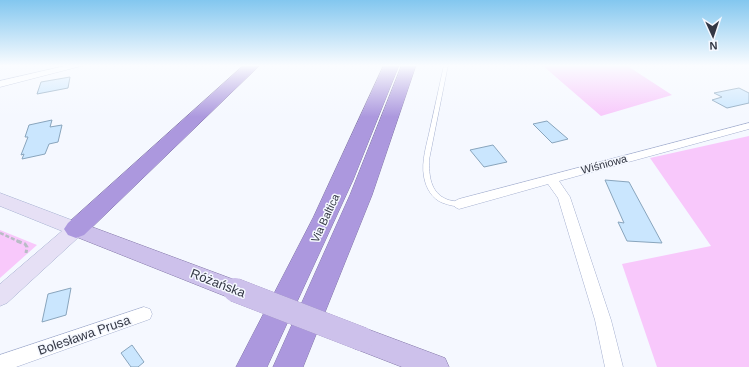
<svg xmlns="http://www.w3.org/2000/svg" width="749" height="367" font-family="Arial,sans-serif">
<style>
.green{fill:#f8c8fb}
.building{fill:#cae6fe;stroke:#89a5bd}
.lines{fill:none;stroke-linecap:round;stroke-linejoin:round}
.lane-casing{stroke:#a5b0d0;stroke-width:1}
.street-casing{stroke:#a5b0d0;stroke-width:1}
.secondary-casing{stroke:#a5b0d0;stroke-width:1}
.primary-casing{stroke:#8276a8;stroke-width:1}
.highway-casing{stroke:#8276a8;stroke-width:1}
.path-far1{stroke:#b8bcc5;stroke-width:2.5;stroke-dasharray:4 2;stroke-linecap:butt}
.path{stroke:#b8bcc5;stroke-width:3;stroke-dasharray:5 2.5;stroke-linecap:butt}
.lane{fill:#fff;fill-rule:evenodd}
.street{fill:#fff;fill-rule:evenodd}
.secondary{fill:#e6e0f5;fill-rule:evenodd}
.primary{fill:#cdc1eb;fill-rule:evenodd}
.highway{fill:#ac98de;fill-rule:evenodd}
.primary-bridge-casing{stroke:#8276a8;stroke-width:24;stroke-linecap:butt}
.primary-bridge{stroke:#cdc1eb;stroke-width:24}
.labels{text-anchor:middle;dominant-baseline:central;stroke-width:3;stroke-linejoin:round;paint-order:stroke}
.street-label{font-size:11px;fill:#333744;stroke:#f5f8ff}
.near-street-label{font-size:13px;fill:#333744;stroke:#f5f8ff}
</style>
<rect width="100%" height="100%" fill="#f5f8ff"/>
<path class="green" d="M 542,65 L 626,65 L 672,95 L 601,116 Z
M 749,136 L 749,367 L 657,367 L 622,264 L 711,246 L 650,158 Z
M 0,230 L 37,245 L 0,278 Z"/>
<path class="building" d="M 70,77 L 68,88 L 37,94 L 41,82 Z
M 739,88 L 749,93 L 749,103 L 727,108 L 712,100 L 722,97 L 714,93 Z
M 52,120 L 50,127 L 62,125 L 58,142 L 49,144 L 45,154 L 22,159 L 24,154 L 21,155 L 28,137 L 25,137 L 29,125 Z
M 547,121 L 568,139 L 552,143 L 533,124 Z
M 493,145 L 507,162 L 484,167 L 470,150 Z
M 605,180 L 629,182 L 662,243 L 627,241 L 618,222 L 624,223 Z
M 71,288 L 66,315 L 42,322 L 48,294 Z
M 132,345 L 144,362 L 138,367 L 131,367 L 121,353 Z"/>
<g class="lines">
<defs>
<path id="lane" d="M 444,65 L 448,65 L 429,160 C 429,175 430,192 446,199 C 450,201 456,201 461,202 L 462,204 L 461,206 C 455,207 449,205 443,203 C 432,199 426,188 424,177 C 421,161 427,144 430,129 C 435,108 439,86 444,65 Z"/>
<path id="street" d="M 69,65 L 85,65 L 0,87 L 0,81 Z
M 749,123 L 749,129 L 559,181 L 570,197 L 611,320 L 623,367 L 605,367 L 595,320 L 558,198 L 548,184 L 459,209 L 455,207 L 453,204 L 455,201 L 459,199 Z
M 144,307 L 150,309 L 152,314 L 150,319 L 16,367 L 0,367 L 0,355 Z"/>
<path id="secondary" d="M 0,193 L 82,224 L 85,229 L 82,234 L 7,303 L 0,306 L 0,284 L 62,231 L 0,206 Z"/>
<path id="primary" d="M 76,221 L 243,283 L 246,290 L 243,297 L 235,300 L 69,234 L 66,229 L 69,224 Z
M 362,327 L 445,358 L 449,367 L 402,367 L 353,348 L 349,339 L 353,330 Z"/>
<path id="highway" d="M 244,65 L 260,65 L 84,235 L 76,238 L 68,235 L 64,229 L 68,223 Z
M 384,65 L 399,65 L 353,180 L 267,367 L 236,367 L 313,218 Z
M 402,65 L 416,65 L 372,195 L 303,367 L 273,367 L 350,195 Z"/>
</defs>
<use href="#lane" class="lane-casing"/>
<use href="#street" class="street-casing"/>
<use href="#secondary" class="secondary-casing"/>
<use href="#primary" class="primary-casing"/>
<use href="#highway" class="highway-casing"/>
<path class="path-far1" d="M 0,233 L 20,242"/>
<path class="path" d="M 17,241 L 25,244 L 27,247 L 26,253"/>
<use href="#lane" class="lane"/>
<use href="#street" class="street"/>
<use href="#secondary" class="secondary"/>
<use href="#primary" class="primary"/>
<use href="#highway" class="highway"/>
<defs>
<path id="primary-bridge" d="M 235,290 L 362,339"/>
</defs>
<use href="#primary-bridge" class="primary-bridge-casing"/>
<use href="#primary-bridge" class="primary-bridge"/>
</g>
<linearGradient id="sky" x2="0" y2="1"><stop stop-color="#83c7ef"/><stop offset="0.56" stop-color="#fafcff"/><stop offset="1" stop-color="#fafcff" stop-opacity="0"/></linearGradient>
<rect width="749" height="117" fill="url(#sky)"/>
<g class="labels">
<g class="street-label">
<text transform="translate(604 164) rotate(-15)">Wiśniowa</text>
<text transform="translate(325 218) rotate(-65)">Via Baltica</text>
</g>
<g class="near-street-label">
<text transform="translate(218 283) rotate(21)">Różańska</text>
<text transform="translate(84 335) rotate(-19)">Bolesława Prusa</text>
</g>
</g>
<g transform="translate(713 36) rotate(177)" stroke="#f5f8ff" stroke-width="3" paint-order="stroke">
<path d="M0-3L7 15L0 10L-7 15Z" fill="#333744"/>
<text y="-6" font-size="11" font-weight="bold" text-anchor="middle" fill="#333744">N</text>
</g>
</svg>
